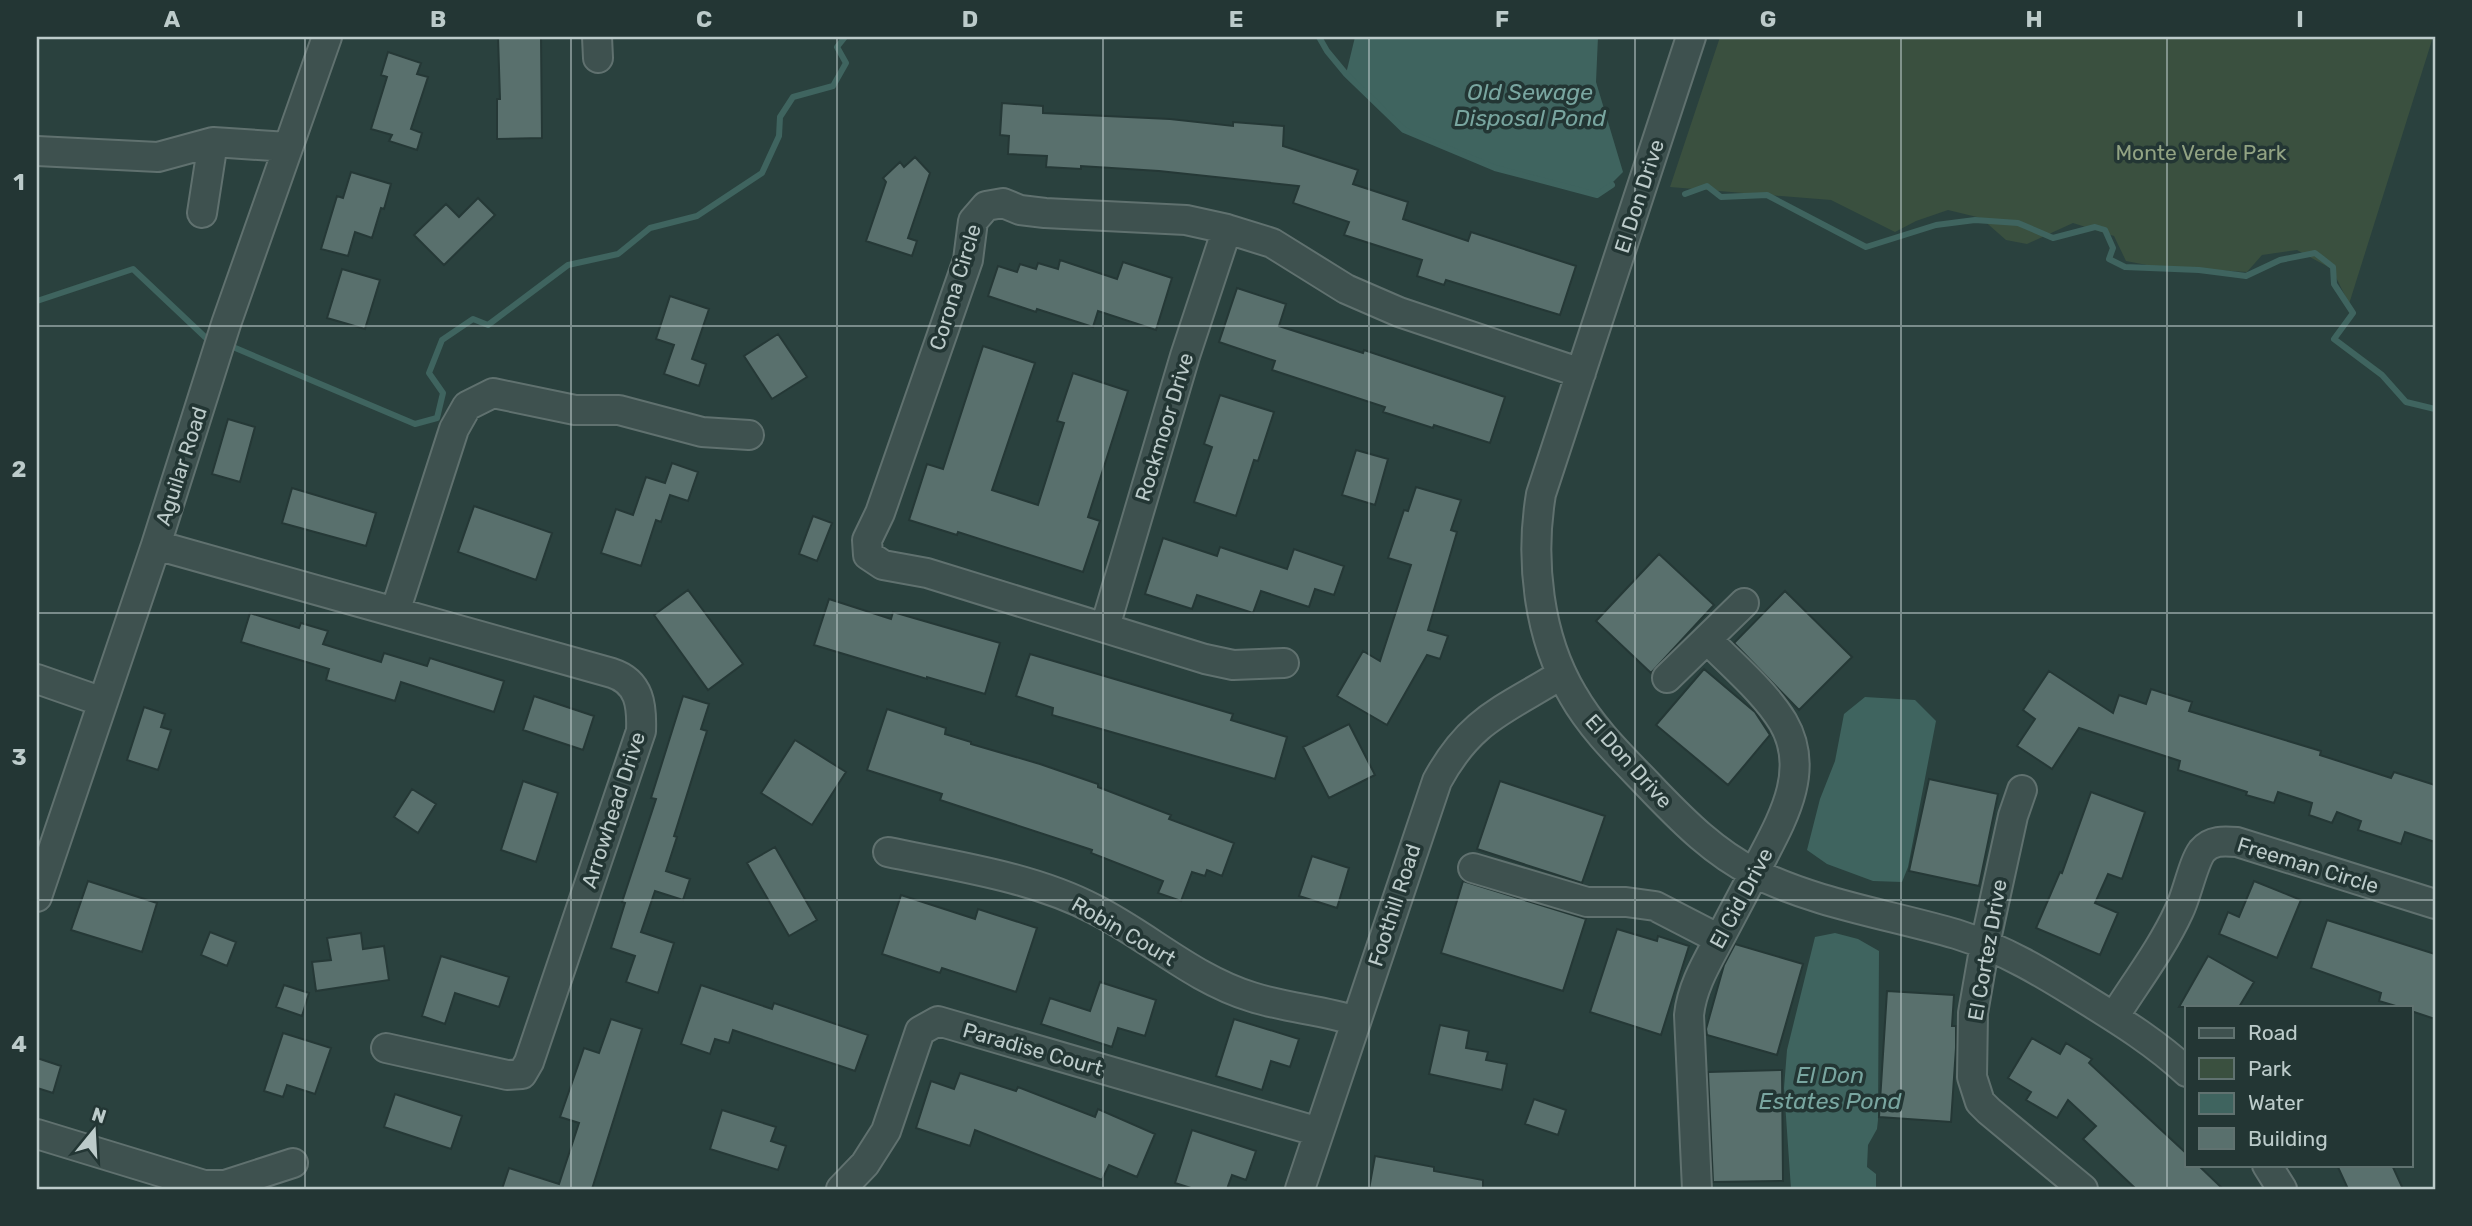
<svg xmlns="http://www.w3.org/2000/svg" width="2472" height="1226" font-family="Rubik,sans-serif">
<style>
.green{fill:#3a503f}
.water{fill:#3f645f}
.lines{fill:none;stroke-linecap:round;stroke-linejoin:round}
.stream{stroke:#3f645f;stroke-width:6}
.building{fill:#59706d;stroke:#253836;stroke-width:2}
.minor-casing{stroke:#60716f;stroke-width:32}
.minor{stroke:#3e514f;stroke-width:28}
.grid{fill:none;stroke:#bccbca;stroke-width:2;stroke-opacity:0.55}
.labels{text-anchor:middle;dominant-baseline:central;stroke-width:7;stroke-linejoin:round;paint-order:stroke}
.park-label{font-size:21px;fill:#92a383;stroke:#233634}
.street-label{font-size:21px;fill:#bccbca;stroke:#233634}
.water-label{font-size:23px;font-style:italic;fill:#79a6a0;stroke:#233634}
.neatline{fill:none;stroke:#bccbca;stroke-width:2.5}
.grid-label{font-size:23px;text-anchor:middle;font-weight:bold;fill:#bccbca}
</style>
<rect width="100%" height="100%" fill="#2a413e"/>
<path class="green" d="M 1720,37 L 2433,37 L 2349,304 L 2332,269 L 2297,250 L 2262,255 L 2247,272 L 2152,266 L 2126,261 L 2114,236 L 2073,223 L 2027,244 L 2006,240 L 1981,218 L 1948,210 L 1916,221 L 1895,232 L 1831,200 L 1670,187 Z"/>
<path class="water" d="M 1355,37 L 1598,37 L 1596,82 L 1623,172 L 1600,195 L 1495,168 L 1404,130 L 1346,74 Z
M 1865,697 L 1915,700 L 1936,721 L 1908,867 L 1902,882 L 1873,881 L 1827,864 L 1807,850 L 1820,799 L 1835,761 L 1844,714 Z
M 1835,933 L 1858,939 L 1879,951 L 1878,1120 L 1877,1129 L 1868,1145 L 1867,1167 L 1876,1174 L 1876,1189 L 1791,1189 L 1784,1088 L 1787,1050 L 1815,937 Z"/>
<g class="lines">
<path class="stream" d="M 1319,37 L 1327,51 L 1346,74 L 1404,130 L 1495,168 L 1597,195 L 1612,185
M 1685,194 L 1707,186 L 1721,197 L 1767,195 L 1866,247 L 1936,225 L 1975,220 L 2018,223 L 2053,238 L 2095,227 L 2105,230 L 2113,248 L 2109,259 L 2125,267 L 2199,270 L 2246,276 L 2280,260 L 2315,253 L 2333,267 L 2334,284 L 2353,313 L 2334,339 L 2382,375 L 2406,402 L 2435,409
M 37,301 L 133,269 L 205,337
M 233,347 L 415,424 L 437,418 L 443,393 L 429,373 L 442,340 L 473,319 L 488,325 L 568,265 L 618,254 L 650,228 L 697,216 L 762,173 L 779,136 L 780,117 L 793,97 L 833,86 L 846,63 L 837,47 L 845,37"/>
</g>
<path class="building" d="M 498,37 L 541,37 L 542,138 L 497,139 L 497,99 L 500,99 Z
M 388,52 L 421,63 L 417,74 L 428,77 L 411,129 L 422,133 L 417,150 L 389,141 L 392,135 L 371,129 L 387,77 L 381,75 Z
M 1002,103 L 1043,106 L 1043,113 L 1170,119 L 1233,126 L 1233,122 L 1284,126 L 1283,146 L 1358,170 L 1353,184 L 1408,202 L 1403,219 L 1468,241 L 1471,232 L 1576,266 L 1560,315 L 1446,280 L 1444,285 L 1417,276 L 1422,260 L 1344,235 L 1349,222 L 1293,203 L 1299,186 L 1159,171 L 1081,166 L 1081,169 L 1046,167 L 1047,156 L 1008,154 L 1009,136 L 1000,135 Z
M 915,157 L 930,173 L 908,238 L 917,241 L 912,256 L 866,241 L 886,182 L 883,178 L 900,162 L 904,167 Z
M 351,172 L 391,184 L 384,209 L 381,208 L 372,238 L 355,232 L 348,256 L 321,249 L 337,196 L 343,198 Z
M 478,198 L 495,215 L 444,265 L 414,235 L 446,204 L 459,217 Z
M 1060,260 L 1117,279 L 1123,262 L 1172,278 L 1156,330 L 1098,311 L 1093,327 L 1037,309 L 1036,312 L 988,296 L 998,266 L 1017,272 L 1020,264 L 1036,269 L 1038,263 L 1058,269 Z
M 342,269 L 380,280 L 365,329 L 327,318 Z
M 1237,288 L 1286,304 L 1279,326 L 1363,353 L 1364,350 L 1505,397 L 1490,443 L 1434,425 L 1433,428 L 1383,412 L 1385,407 L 1272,370 L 1275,361 L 1219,342 Z
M 670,296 L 709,309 L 692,359 L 706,364 L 699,386 L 664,374 L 674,345 L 656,339 Z
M 778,334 L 807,377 L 772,399 L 744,356 Z
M 983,346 L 1035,363 L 992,490 L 1038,505 L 1064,423 L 1057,421 L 1073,373 L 1128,391 L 1088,517 L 1100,521 L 1083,572 L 958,532 L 957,535 L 909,520 L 927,464 L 943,469 Z
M 1220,395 L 1274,412 L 1258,461 L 1254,460 L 1236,516 L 1194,502 L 1212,447 L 1204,444 Z
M 228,419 L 255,427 L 240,482 L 212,474 Z
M 1356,450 L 1388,459 L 1375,505 L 1342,495 Z
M 672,463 L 698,472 L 688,501 L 670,495 L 661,522 L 656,520 L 641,566 L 601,553 L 616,509 L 633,515 L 646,477 L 665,483 Z
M 1416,487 L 1461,500 L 1451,530 L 1457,532 L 1428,630 L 1448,636 L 1440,659 L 1427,655 L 1387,725 L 1337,696 L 1363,651 L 1380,661 L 1411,565 L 1388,558 L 1404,510 L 1408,511 Z
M 292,488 L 376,513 L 366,546 L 282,523 Z
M 474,506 L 552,533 L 536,580 L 458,552 Z
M 813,516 L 832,523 L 817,561 L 799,554 Z
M 1163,538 L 1217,556 L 1220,547 L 1287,569 L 1294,549 L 1344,566 L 1334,595 L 1315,589 L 1309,607 L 1261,591 L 1253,613 L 1197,595 L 1192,609 L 1145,594 Z
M 1659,554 L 1714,605 L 1651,673 L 1596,621 Z
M 688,590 L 743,664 L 708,690 L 654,615 Z
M 1785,591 L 1852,657 L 1799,710 L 1734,643 Z
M 829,599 L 891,619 L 893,612 L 1000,643 L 985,694 L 927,677 L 927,679 L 814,645 Z
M 250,613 L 299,628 L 301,623 L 328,631 L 323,644 L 381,662 L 384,653 L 427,666 L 430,658 L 504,681 L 494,712 L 401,682 L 395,701 L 326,680 L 329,669 L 241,642 Z
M 1030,654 L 1233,714 L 1231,720 L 1287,737 L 1275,779 L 1052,715 L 1053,708 L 1016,696 Z
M 1704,669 L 1755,712 L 1770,735 L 1728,785 L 1656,725 Z
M 2049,671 L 2113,713 L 2119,695 L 2146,704 L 2151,689 L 2192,702 L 2189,711 L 2321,751 L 2320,755 L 2391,778 L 2394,772 L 2435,785 L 2435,842 L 2405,832 L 2401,844 L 2358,830 L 2361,821 L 2337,812 L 2332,823 L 2309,815 L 2312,803 L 2278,792 L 2274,803 L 2246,795 L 2247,792 L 2178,770 L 2180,761 L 2079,728 L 2052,769 L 2017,746 L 2035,719 L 2023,710 Z
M 534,696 L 594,716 L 583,750 L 523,730 Z
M 683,696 L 709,704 L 701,729 L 707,731 L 674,836 L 677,837 L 666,871 L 690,879 L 683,900 L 655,891 L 641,932 L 674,943 L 658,993 L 626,982 L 635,956 L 611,948 L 625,903 L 622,902 L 656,799 L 651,798 Z
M 144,707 L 165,714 L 161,727 L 171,730 L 158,770 L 127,760 Z
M 887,709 L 946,728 L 945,734 L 971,742 L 971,744 L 1040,764 L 1098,784 L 1098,787 L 1171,815 L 1169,819 L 1234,843 L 1222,876 L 1207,870 L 1205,876 L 1192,872 L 1181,901 L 1158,893 L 1163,881 L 1091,853 L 1092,850 L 940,800 L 942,794 L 867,770 Z
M 1349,724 L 1375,775 L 1329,798 L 1303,747 Z
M 795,740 L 846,772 L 812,825 L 761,793 Z
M 1929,779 L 1998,794 L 1979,886 L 1909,871 Z
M 523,781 L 558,793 L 536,862 L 501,850 Z
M 1500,781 L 1605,816 L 1582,883 L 1477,849 Z
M 412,789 L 436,804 L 418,833 L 394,817 Z
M 2091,792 L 2145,812 L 2122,879 L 2108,874 L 2095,903 L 2118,913 L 2100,955 L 2036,928 L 2060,872 L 2062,873 Z
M 775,847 L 817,920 L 789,936 L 747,863 Z
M 1312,856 L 1349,868 L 1337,908 L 1299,896 Z
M 88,881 L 157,903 L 142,952 L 71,930 Z
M 1463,881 L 1586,919 L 1563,991 L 1441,953 Z
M 2254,881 L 2301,900 L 2277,958 L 2219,934 L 2228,912 L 2239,917 Z
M 901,895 L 975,919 L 978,909 L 1037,928 L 1016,992 L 942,968 L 940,973 L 882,954 Z
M 2327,920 L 2435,954 L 2435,1019 L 2411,1011 L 2411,1007 L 2399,1007 L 2379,1001 L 2381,993 L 2311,968 Z
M 1617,929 L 1657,941 L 1658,936 L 1689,946 L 1661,1035 L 1590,1012 Z
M 210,932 L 236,942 L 227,966 L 201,955 Z
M 361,933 L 363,949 L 384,946 L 389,980 L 316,991 L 312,962 L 331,960 L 327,938 Z
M 1735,944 L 1803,964 L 1777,1055 L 1707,1035 L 1706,1029 L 1724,965 Z
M 441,956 L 509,977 L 499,1007 L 455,993 L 445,1024 L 422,1016 Z
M 2208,956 L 2254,982 L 2239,1007 L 2179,1007 Z
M 1100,982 L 1156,1000 L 1145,1036 L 1118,1028 L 1112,1047 L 1041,1024 L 1050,998 L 1090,1011 Z
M 284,985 L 309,993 L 302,1016 L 276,1007 Z
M 701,985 L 772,1009 L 774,1003 L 868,1035 L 855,1071 L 733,1030 L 729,1043 L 715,1039 L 710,1054 L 681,1044 Z
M 1887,991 L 1954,995 L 1952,1026 L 1956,1026 L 1956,1048 L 1951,1122 L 1879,1117 Z
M 611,1019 L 642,1029 L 592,1189 L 502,1189 L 509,1168 L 559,1184 L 579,1123 L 560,1117 L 584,1048 L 599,1053 Z
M 1234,1019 L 1299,1039 L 1290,1067 L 1271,1061 L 1262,1090 L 1216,1076 Z
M 1440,1025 L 1469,1031 L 1466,1048 L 1488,1052 L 1486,1060 L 1507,1064 L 1502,1090 L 1429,1074 Z
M 283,1033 L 331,1048 L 315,1094 L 287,1085 L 283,1097 L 264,1091 Z
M 2032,1038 L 2060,1054 L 2066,1043 L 2092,1059 L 2089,1063 L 2187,1154 L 2187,1165 L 2198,1165 L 2223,1189 L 2136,1189 L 2083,1139 L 2096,1126 L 2068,1100 L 2057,1118 L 2026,1100 L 2031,1092 L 2008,1078 Z
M 37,1058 L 61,1066 L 53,1093 L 37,1088 Z
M 1782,1070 L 1783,1181 L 1713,1182 L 1708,1072 Z
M 960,1073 L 1016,1091 L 1018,1087 L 1095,1117 L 1098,1109 L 1155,1134 L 1137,1177 L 1109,1165 L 1102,1180 L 975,1130 L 970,1146 L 916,1128 L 931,1081 L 954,1089 Z
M 395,1094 L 462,1116 L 451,1149 L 384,1127 Z
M 1534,1099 L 1566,1110 L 1558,1135 L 1525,1124 Z
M 722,1110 L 776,1127 L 771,1141 L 786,1146 L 778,1170 L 710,1149 Z
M 1192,1130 L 1256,1151 L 1246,1180 L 1232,1175 L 1227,1189 L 1194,1189 L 1175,1183 Z
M 1375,1156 L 1434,1167 L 1434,1171 L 1483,1180 L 1483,1189 L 1369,1189 Z
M 2337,1165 L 2392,1165 L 2403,1189 L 2348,1189 Z"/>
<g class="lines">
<defs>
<path id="minor" d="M 597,37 L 598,58
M 1691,37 L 1541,494 C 1530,559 1538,637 1573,695 C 1594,732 1626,761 1655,792 C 1684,822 1715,853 1753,872 C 1813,903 1891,915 1956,934 C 2004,949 2045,974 2088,1001 C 2122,1022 2157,1044 2187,1072
M 37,151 L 158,157 L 213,142
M 202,213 L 213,142 L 288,147
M 156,545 L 612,673 C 640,682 642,706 641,731 L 529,1062 L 522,1074 L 507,1075 L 386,1048
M 395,612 L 454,429 L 467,406 L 493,393 L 575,410 L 619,410 L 702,432 L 749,435
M 1105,627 L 1185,356 L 1227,229
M 1284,663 L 1233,665 L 1205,659 L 927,573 L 883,565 L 868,555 L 867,540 L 880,513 L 968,260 L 973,221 L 986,206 L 1003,203 L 1020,210 L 1045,213 L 1186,220 L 1227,229 L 1272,243 L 1346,289 L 1399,312 L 1581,373
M 1667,678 L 1744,603
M 37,679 L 103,702
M 2022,790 L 2013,816 L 1985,944 L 1973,1013 L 1972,1077 L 1980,1102 L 1989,1111 L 2083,1189
M 888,852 C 955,866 1033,877 1094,909 C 1148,936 1193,979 1252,997 C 1286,1008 1322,1010 1356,1021
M 1473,868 L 1587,902 L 1626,902 L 1655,906 L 1719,939
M 37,897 L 156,545 L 226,324 L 327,37
M 2114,1017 C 2136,982 2162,948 2179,911 C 2187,895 2193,863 2202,851 C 2211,840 2224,841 2237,842 L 2435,904
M 37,1134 L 204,1185 L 225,1185 L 293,1163
M 2267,1165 L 2282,1189
M 841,1189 L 865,1164 L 886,1131 L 920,1031 L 938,1021 L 1319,1132
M 1300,1189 L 1437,781 C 1471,718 1505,710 1562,674
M 1697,1189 L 1689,1015 C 1692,985 1709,959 1723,932 C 1735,909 1748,885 1760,862 C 1783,818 1811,770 1783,722 C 1764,691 1732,665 1707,639"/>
</defs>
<use href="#minor" class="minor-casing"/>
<use href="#minor" class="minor"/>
</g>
<path class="grid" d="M 305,37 L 305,1189M 571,37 L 571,1189M 837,37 L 837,1189M 1103,37 L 1103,1189M 1369,37 L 1369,1189M 1635,37 L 1635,1189M 1901,37 L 1901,1189M 2167,37 L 2167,1189M 37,326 L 2435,326M 37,613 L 2435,613M 37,900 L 2435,900"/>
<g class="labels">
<g class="park-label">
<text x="2201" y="152">Monte Verde Park</text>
</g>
<g class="street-label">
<text transform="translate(1639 196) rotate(-72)">El Don Drive</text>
<text transform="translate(955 287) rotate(-73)">Corona Circle</text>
<text transform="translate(1164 427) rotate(-73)">Rockmoor Drive</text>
<text transform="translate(181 466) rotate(-72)">Aguilar Road</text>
<text transform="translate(1629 761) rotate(48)">El Don Drive</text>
<text transform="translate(613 810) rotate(-72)">Arrowhead Drive</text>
<text transform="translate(2308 865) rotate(17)">Freeman Circle</text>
<text transform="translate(1741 898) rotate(-62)">El Cid Drive</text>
<text transform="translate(1394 905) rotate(-72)">Foothill Road</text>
<text transform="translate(1124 931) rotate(30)">Robin Court</text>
<text transform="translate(1987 950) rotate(-80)">El Cortez Drive</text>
<text transform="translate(1033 1049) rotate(16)">Paradise Court</text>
</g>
<g class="water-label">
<text x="1530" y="92">Old Sewage<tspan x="1530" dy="26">Disposal Pond</tspan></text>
<text x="1830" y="1075">El Don<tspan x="1830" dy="26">Estates Pond</tspan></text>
</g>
</g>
<rect width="2472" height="1226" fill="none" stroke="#233634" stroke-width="77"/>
<rect x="2185" y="1006" width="228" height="161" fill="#233634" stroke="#607270" stroke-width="2"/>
<rect x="2199" y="1028" width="35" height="10" fill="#3e514f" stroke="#607270" stroke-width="2"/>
<text x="2248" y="1040" font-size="21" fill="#bccbca">Road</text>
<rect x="2199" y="1058" width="35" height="21" fill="#3a503f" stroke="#607270" stroke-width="2"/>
<text x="2248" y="1076" font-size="21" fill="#bccbca">Park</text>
<rect x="2199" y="1093" width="35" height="21" fill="#3f645f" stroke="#607270" stroke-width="2"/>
<text x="2248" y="1110" font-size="21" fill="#bccbca">Water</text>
<rect x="2199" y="1128" width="35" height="21" fill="#59706d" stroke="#607270" stroke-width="2"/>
<text x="2248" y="1146" font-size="21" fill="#bccbca">Building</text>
<g transform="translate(94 1131) rotate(18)" stroke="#233634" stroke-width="5" paint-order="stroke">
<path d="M0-5L12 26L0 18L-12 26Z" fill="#bccbca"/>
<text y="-10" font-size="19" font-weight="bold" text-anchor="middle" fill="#bccbca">N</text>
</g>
<rect x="38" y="38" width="2396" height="1150" class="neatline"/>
<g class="grid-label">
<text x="172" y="27">A</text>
<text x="438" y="27">B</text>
<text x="704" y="27">C</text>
<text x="970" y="27">D</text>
<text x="1236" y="27">E</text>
<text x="1502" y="27">F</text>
<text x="1768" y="27">G</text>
<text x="2034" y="27">H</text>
<text x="2300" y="27">I</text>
<text x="19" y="190">1</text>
<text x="19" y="477">2</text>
<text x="19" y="765">3</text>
<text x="19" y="1052">4</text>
</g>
</svg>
